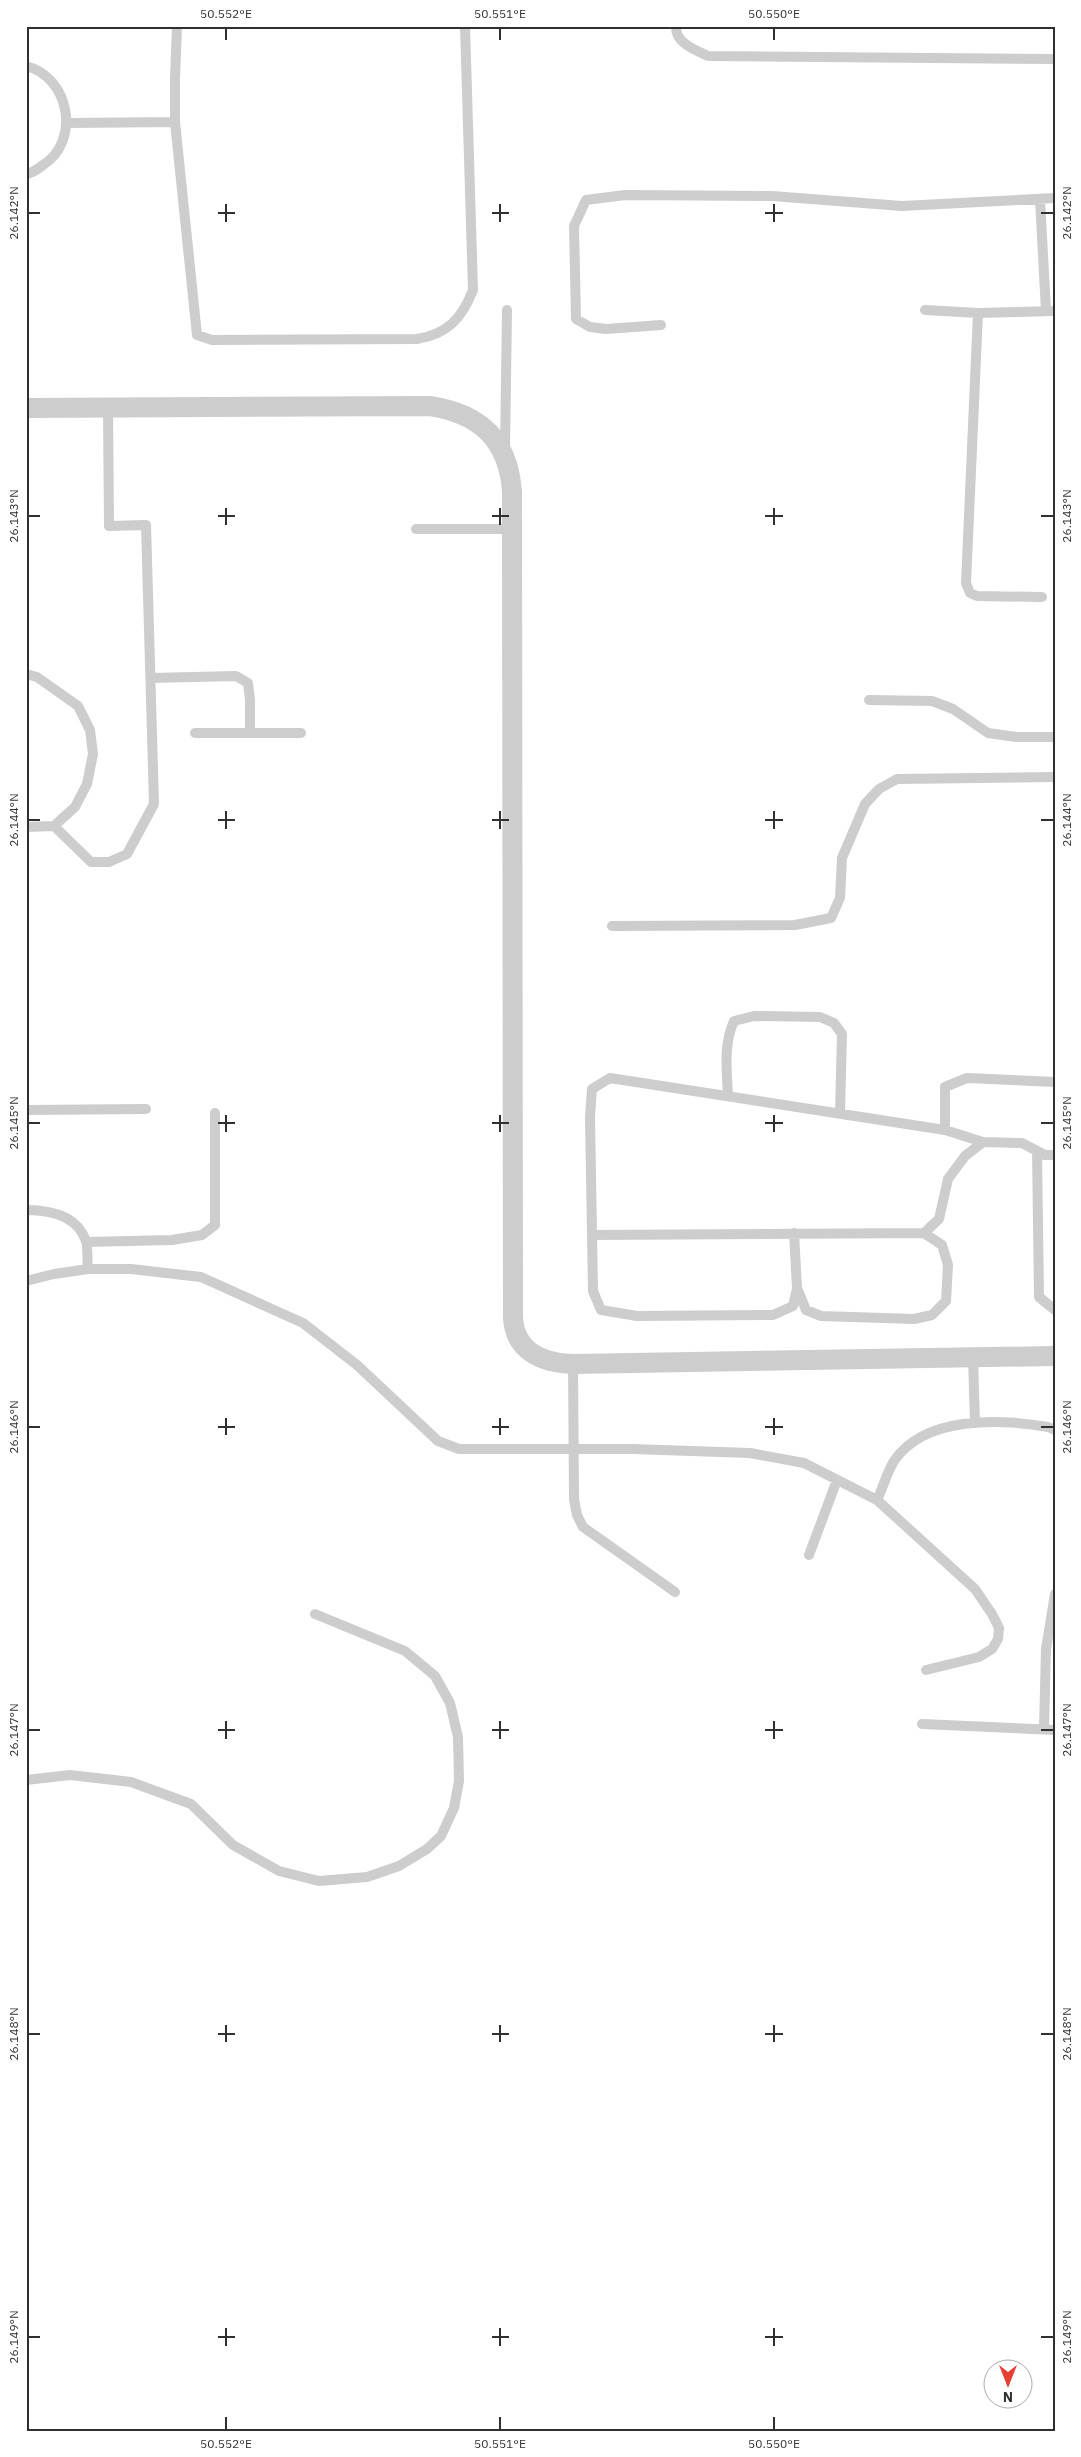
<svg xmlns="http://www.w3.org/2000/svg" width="1081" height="2457" font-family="'IBM Plex Sans',sans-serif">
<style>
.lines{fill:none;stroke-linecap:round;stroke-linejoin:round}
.lane{stroke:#cdcdcd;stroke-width:10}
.street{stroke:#cdcdcd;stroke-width:20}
.ticks{fill:none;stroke:#303030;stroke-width:2}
.neatline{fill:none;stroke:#303030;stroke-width:2}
.ticks-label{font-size:12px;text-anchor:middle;fill:#303030}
</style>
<rect width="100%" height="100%" fill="#fff"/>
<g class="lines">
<path class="lane" d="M 177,26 L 175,79 L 175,122 L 197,335 L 212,340 L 417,339 C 448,334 462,318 473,290 L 465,26
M 676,26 C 675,43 695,50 708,56 L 1055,59
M 26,66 C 70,77 81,141 43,165 C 38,169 33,173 26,174
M 67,123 L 175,122
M 1040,199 L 1046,311
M 925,310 L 978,313 L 1055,311
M 978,313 L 966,583 L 970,593 L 977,596 L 1042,597
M 661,325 L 606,329 L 590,327 L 576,319 L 574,226 L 586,200 L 625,195 L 772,196 L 902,206 L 1055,198
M 505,450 L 507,310
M 416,529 L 512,529
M 26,674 L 37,677 L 78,706 L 90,730 L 93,754 L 87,784 L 75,807 L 54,826 L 26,827
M 151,678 L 236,676 L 248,683 L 250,700 L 250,733
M 869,700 L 932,701 L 953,709 L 988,733 L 1016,737 L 1055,737
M 195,733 L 301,733
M 54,826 L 91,862 L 109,862 L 127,854 L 154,804 L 146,525 L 109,526 L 108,408
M 612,926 L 795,925 L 831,918 L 840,898 L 842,858 L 865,804 L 879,789 L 897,779 L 1055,777
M 728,1096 C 727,1071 723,1045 734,1021 L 754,1016 L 820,1017 L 834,1023 L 842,1034 L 840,1112
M 26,1110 L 146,1109
M 945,1130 L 945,1087 L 967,1078 L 1055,1082
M 1037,1151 L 1039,1297 L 1055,1310
M 26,1210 C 50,1210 77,1215 86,1241 C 88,1248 87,1260 88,1269
M 794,1233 L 797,1288 L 793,1306 L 773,1315 L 637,1316 L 601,1310 L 593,1291 L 590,1117 L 592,1089 L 610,1078 L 945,1130 L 983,1142 L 1022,1143 L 1045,1155 L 1055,1155
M 924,1233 L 939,1219 L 948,1179 L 965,1156 L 983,1142
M 592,1235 L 924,1233 L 942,1245 L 948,1265 L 946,1301 L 932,1315 L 914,1319 L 821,1316 L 806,1310 L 797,1288
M 86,1242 L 172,1240 L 202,1235 L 215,1225 L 215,1113
M 26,1281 L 54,1274 L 88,1269 L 131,1269 L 201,1277 L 303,1323 L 357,1365 L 438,1441 L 459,1449 L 633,1449 L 750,1453 L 804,1463 L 877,1500 L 975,1589 L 992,1614 L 999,1628 L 998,1639 L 992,1649 L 979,1657 L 926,1670
M 973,1357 L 975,1423
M 573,1364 L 574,1499 L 577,1515 L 583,1527 L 675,1592
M 877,1500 C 883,1488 887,1472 894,1461 C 925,1415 1001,1419 1048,1427 L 1055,1430
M 809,1555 L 837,1480
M 922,1724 L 1055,1730
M 1044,1729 L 1046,1649 L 1055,1594
M 26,1780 L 70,1775 L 131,1782 L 191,1804 L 233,1845 L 279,1871 L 319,1881 L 367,1877 L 399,1866 L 427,1849 L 441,1836 L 454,1808 L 459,1781 L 458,1737 L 450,1703 L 435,1676 L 405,1651 L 315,1614"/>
<path class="street" d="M 26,408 L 430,406 C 481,414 508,440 512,491 L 513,1318 C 515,1352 543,1363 573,1364 L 1055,1356"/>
</g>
<path class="ticks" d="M 226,28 L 226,40M 500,28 L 500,40M 774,28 L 774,40M 226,204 L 226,222M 500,204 L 500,222M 774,204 L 774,222M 28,213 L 40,213M 218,213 L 235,213M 492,213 L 509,213M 765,213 L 783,213M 1041,213 L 1054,213M 226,508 L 226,525M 500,508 L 500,525M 774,508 L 774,525M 28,516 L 40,516M 218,516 L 235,516M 492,516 L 509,516M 765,516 L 783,516M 1041,516 L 1054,516M 226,811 L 226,829M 500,811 L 500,829M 774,811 L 774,829M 28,820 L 40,820M 218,820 L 235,820M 492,820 L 509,820M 765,820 L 783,820M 1041,820 L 1054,820M 226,1115 L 226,1132M 500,1115 L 500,1132M 774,1115 L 774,1132M 28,1123 L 40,1123M 218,1123 L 235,1123M 492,1123 L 509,1123M 765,1123 L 783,1123M 1041,1123 L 1054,1123M 226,1418 L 226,1435M 500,1418 L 500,1435M 774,1418 L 774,1435M 28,1427 L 40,1427M 218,1427 L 235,1427M 492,1427 L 509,1427M 765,1427 L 783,1427M 1041,1427 L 1054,1427M 226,1721 L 226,1739M 500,1721 L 500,1739M 774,1721 L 774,1739M 28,1730 L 40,1730M 218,1730 L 235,1730M 492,1730 L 509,1730M 765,1730 L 783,1730M 1041,1730 L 1054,1730M 226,2025 L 226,2042M 500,2025 L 500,2042M 774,2025 L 774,2042M 28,2034 L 40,2034M 218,2034 L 235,2034M 492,2034 L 509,2034M 765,2034 L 783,2034M 1041,2034 L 1054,2034M 226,2328 L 226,2346M 500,2328 L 500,2346M 774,2328 L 774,2346M 28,2337 L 40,2337M 218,2337 L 235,2337M 492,2337 L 509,2337M 765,2337 L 783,2337M 1041,2337 L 1054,2337M 226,2417 L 226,2430M 500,2417 L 500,2430M 774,2417 L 774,2430"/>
<rect width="1081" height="2457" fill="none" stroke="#ffffff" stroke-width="55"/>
<g transform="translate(1008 2384) rotate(180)"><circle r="24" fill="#ffffff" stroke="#acacac"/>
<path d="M0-4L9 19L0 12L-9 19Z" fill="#e43e35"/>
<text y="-8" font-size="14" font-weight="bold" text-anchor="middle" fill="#303030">N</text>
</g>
<rect x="28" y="28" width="1026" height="2402" class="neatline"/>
<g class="ticks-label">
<text x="226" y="18">50.552°E</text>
<text x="500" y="18">50.551°E</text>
<text x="774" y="18">50.550°E</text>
<text transform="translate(1067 213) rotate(-90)" y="4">26.142°N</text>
<text transform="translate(14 213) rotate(-90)" y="4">26.142°N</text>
<text transform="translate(1067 516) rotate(-90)" y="4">26.143°N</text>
<text transform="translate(14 516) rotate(-90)" y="4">26.143°N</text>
<text transform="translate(14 820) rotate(-90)" y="4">26.144°N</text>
<text transform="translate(1067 820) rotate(-90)" y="4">26.144°N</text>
<text transform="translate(14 1123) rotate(-90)" y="4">26.145°N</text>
<text transform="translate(1067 1123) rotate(-90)" y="4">26.145°N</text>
<text transform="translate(14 1427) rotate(-90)" y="4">26.146°N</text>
<text transform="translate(1067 1427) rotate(-90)" y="4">26.146°N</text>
<text transform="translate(1067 1730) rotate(-90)" y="4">26.147°N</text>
<text transform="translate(14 1730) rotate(-90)" y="4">26.147°N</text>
<text transform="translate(1067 2034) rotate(-90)" y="4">26.148°N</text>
<text transform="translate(14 2034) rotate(-90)" y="4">26.148°N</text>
<text transform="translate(14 2337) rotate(-90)" y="4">26.149°N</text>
<text transform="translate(1067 2337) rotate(-90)" y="4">26.149°N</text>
<text x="226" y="2448">50.552°E</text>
<text x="500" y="2448">50.551°E</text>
<text x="774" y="2448">50.550°E</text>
</g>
</svg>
